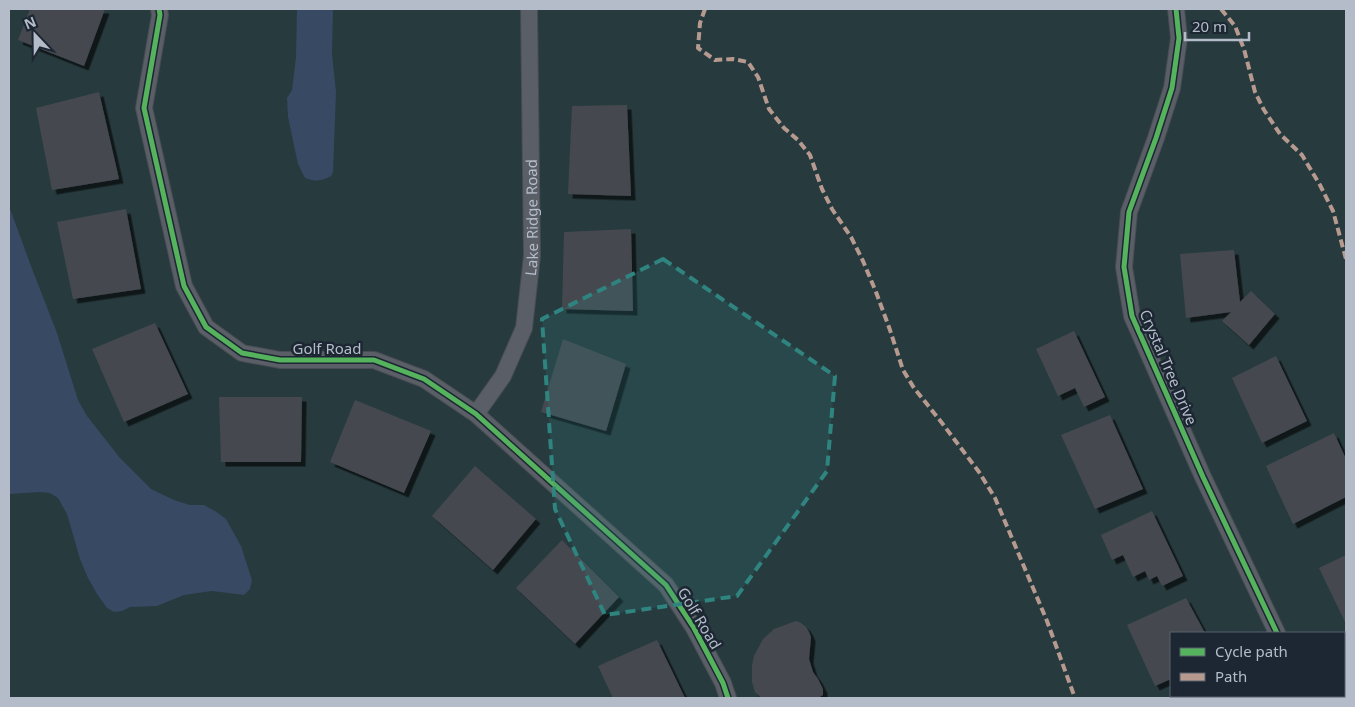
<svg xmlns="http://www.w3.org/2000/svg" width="1355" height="707" font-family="'Noto Sans',sans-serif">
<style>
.green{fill:#273a3e;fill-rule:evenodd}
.water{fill:#384963}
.building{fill:#444950;filter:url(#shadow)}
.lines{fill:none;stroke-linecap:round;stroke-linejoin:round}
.street-casing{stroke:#484c53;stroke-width:18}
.street{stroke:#5a5e66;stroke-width:16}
.quiet{stroke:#b69a8f;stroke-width:4;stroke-dasharray:8 4;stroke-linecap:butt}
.cycleway-casing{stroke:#1d2633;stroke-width:8}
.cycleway{stroke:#56b35d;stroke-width:5}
.marked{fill:#308480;fill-opacity:0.2;stroke:#308480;stroke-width:4;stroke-dasharray:10 6;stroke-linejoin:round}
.labels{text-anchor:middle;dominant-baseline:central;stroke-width:5;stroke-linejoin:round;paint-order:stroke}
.street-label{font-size:15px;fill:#b4bcc9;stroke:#1d2633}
</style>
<defs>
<filter id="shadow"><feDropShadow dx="4.5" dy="4.5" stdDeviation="0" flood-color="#0009"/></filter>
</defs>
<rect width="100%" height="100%" fill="#2a3038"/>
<path class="green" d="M 9,9 L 1346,9 L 1346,698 L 9,698 ZM 1171,633 L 1344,633 L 1344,696 L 1171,696 Z"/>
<path class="water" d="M 297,9 L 333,9 L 332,54 L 336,92 L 333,172 L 331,176 C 322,181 315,182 305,178 L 298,164 L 288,117 L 287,98 L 292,90 L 296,57 Z
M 9,206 L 31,266 L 57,333 L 78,400 L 87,416 L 120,458 L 151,489 L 174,500 L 190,505 L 204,505 L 215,511 L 226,519 L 241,546 L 252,580 L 250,589 L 244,595 L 212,591 L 184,595 L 157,606 L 130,607 L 122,611 L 114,612 L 107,608 L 97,594 L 88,578 L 80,559 L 67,514 L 58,498 L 50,493 L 40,492 L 9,494 Z"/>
<path class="building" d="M 30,9 L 105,9 L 84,66 L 18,40 Z
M 99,92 L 119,179 L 52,190 L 36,108 Z
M 627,105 L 631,196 L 568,194 L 572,106 Z
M 126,209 L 141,289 L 73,299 L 57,222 Z
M 631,229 L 633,311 L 562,309 L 564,232 Z
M 1234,250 L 1240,302 L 1251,291 L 1275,314 L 1249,345 L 1222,321 L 1231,312 L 1186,318 L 1180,254 Z
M 155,323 L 188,394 L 124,422 L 92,349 Z
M 1074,331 L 1105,397 L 1084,407 L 1075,388 L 1058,396 L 1036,349 Z
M 563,339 L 626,364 L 606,431 L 541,412 Z
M 1276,356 L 1307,421 L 1262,443 L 1232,378 Z
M 219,397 L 302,397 L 301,462 L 221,462 Z
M 355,400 L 431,431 L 404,493 L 330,462 Z
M 1110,415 L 1143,489 L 1095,509 L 1061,435 Z
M 1334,433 L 1346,459 L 1346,497 L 1293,524 L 1266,466 Z
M 475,466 L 536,519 L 493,570 L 432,516 Z
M 1152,511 L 1183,576 L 1162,586 L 1157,576 L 1149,580 L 1145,571 L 1133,577 L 1123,555 L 1112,560 L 1101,535 Z
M 562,540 L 619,597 L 575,644 L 516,588 Z
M 1346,555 L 1346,624 L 1319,568 Z
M 1186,598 L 1205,633 L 1171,633 L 1171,679 L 1155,686 L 1127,625 Z
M 796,621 L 801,623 L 806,627 L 809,632 L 811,637 L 809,659 L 813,672 L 818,679 L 823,689 L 823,695 L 818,698 L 762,698 L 755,692 L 752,682 L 752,665 L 754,656 L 763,639 L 774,629 Z
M 657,640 L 685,698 L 613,698 L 598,666 Z
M 1217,696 L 1246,696 L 1247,698 L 1218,698 Z"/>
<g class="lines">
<defs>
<g id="street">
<path d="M 159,9 L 160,15 L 144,108 L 184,286 L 206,327 L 242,353 L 280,360 L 374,360 L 424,379 L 476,414 L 666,585 L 694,628 L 723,683 L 728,698"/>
<path d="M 1176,9 L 1179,38 L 1172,88 L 1156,138 L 1129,212 L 1124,267 L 1132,316 L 1203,477 L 1277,633"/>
<path id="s1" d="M 476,414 L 503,376 L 524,328 L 532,256 L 529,9"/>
<path d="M 1306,696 L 1308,698"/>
</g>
</defs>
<use href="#street" class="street-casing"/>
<use href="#street" class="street"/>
<path class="quiet" d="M 705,9 L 700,23 L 698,48 L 715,60 L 733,59 L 748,62 L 758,77 L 769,109 L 784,128 L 798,140 L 810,155 L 822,189 L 832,209 L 851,237 L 863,261 L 876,292 L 890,330 L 903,370 L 914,388 L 942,423 L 979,472 L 995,498 L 1047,621 L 1075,698
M 1221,9 L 1235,26 L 1244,49 L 1255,92 L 1264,110 L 1280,134 L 1302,155 L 1320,185 L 1333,211 L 1346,259"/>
<defs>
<path id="cycleway" d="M 159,9 L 160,15 L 144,108 L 184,286 L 206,327 L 242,353 L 280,360 L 374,360 L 424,379 L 476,414 L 666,585 L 694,628 L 723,683 L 728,698
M 1176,9 L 1179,38 L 1172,88 L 1156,138 L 1129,212 L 1124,267 L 1132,316 L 1203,477 L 1277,633"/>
</defs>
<use href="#cycleway" class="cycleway-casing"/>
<use href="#cycleway" class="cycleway"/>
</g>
<path class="marked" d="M 663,259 L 835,376 L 827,471 L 737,596 L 605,615 L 555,509 L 542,319 Z"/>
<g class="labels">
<g class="street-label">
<text stroke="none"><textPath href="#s1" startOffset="210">Lake Ridge Road</textPath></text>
<text x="327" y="348">Golf Road</text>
<text transform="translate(1169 367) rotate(67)">Crystal Tree Drive</text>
<text transform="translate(700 618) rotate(59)">Golf Road</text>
</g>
</g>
<rect width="1355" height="707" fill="none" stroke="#b4bcc9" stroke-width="20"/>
<rect x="1170" y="632" width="175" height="65" fill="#1d2633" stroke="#59626f"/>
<rect x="1180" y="648" width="25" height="8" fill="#56b35d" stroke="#59626f"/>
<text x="1215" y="657" font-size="15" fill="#b4bcc9">Cycle path</text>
<rect x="1180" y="673" width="25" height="8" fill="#b69a8f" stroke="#59626f"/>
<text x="1215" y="682" font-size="15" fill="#b4bcc9">Path</text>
<g transform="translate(35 35) rotate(338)" stroke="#1d2633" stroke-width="4" paint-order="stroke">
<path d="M0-4L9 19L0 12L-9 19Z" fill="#b4bcc9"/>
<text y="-8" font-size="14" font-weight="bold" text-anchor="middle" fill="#b4bcc9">N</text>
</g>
<path d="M1185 32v8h64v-8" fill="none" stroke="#b4bcc9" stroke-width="2.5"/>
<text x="1192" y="32" font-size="15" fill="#b4bcc9" stroke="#1d2633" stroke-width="4" paint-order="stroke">20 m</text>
</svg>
